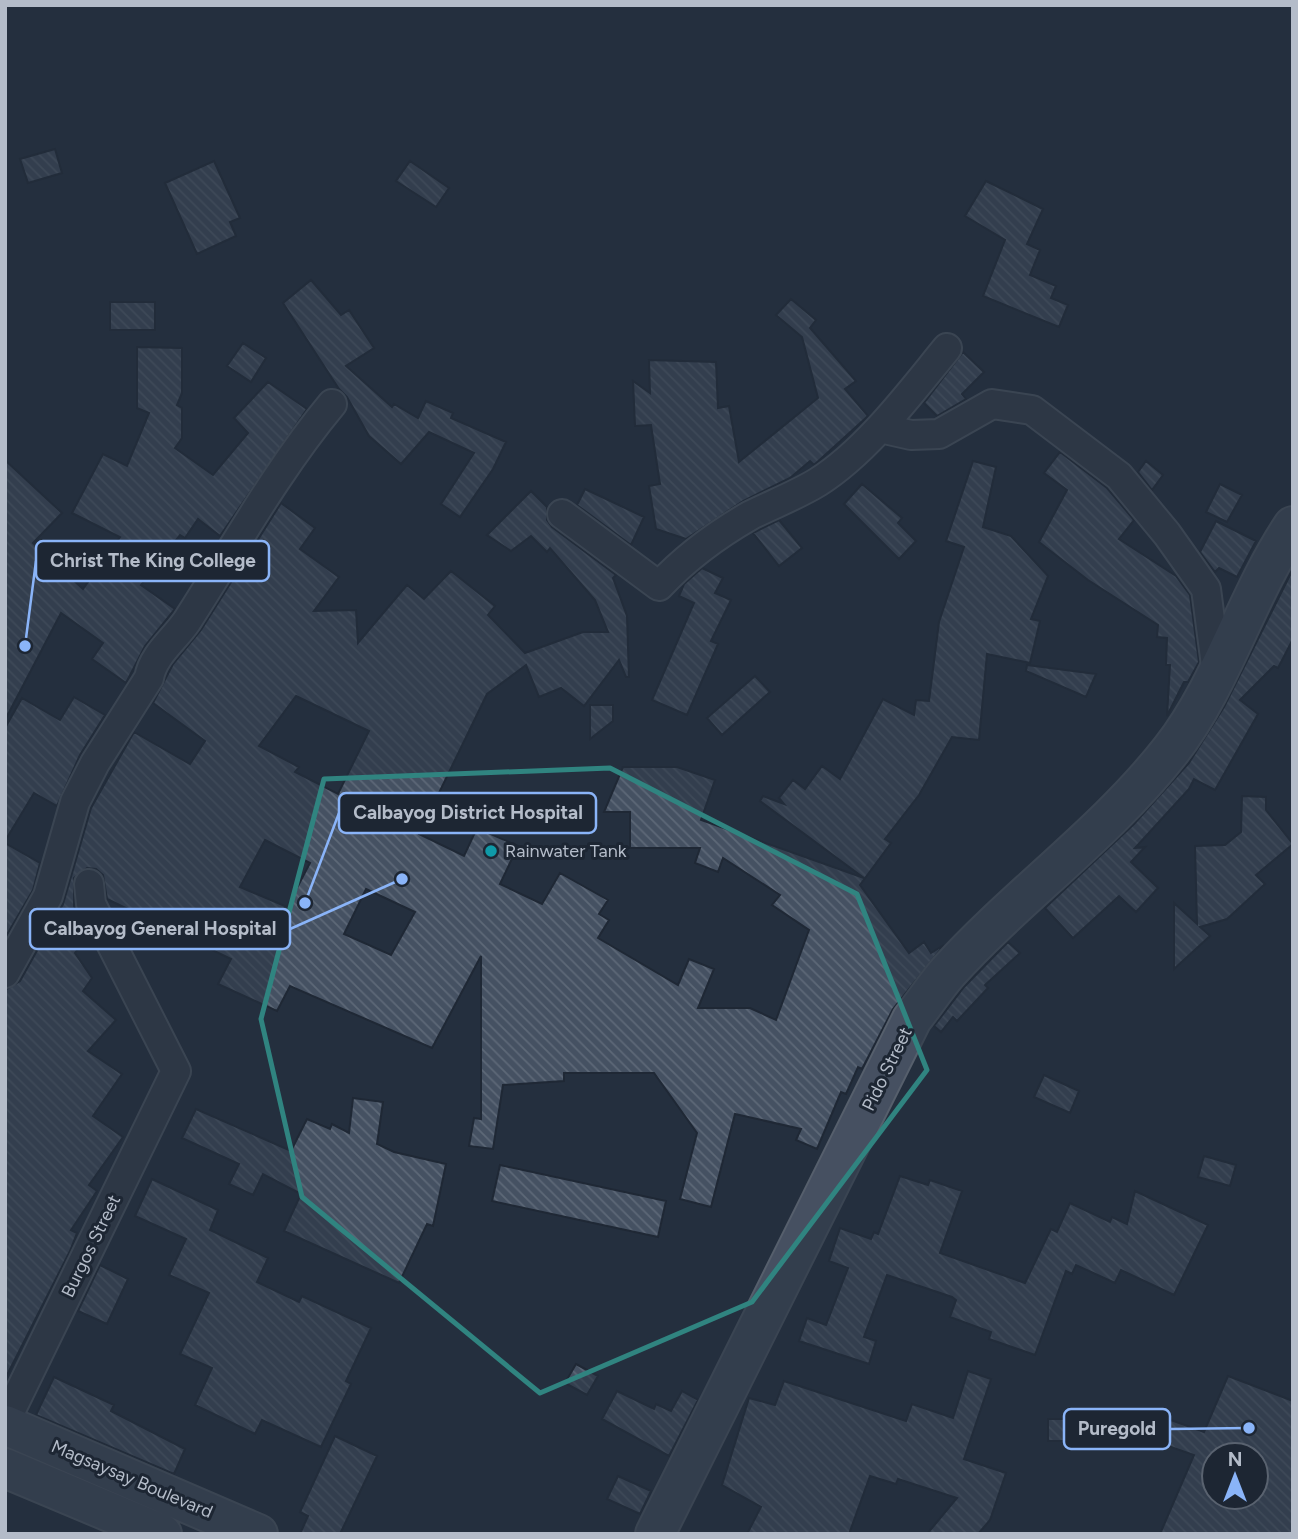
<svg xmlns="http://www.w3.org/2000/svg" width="1298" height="1539" font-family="Figtree,sans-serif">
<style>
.building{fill:url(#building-back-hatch);stroke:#1f2835;stroke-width:2;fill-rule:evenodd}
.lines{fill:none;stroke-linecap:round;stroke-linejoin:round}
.street-casing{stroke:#565f6c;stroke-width:32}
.secondary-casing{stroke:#565f6c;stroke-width:42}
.street{stroke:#38414e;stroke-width:28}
.secondary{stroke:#465061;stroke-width:38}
.marked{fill:none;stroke:#308480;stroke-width:5;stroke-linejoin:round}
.culture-dot{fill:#0f9aa8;stroke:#1d2633;stroke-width:2.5}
.labels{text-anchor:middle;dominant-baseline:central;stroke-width:6;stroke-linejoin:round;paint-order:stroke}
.poi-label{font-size:18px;fill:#b4bcc9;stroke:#1d2633;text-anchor:start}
.street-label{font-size:18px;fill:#b4bcc9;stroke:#1d2633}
.leader{fill:none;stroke:#8ab4f8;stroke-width:2.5}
.callout-dot{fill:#8ab4f8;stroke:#1d2633;stroke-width:2.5}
.callout{fill:#1d2633;stroke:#8ab4f8;stroke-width:2.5}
.callout-label{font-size:19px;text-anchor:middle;font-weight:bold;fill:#b4bcc9}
</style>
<defs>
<pattern id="building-back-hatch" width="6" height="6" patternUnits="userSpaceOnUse" patternTransform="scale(1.75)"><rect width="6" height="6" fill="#455162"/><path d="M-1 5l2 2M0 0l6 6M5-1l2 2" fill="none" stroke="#5d6877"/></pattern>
</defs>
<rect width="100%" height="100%" fill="#242f3e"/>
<path class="building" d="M 55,149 L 62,173 L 28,183 L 20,159 Z
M 214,161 L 240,218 L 230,222 L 236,236 L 197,254 L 165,183 Z
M 410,161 L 449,188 L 436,207 L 396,181 Z
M 986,181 L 1043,209 L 1027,244 L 1040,250 L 1030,275 L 1056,286 L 1051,298 L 1068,305 L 1059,327 L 983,296 L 1005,240 L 965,216 Z
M 311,280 L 341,315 L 349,310 L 374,348 L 346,366 L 392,407 L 394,404 L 418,418 L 426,401 L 453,413 L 451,418 L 506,442 L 493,469 L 460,517 L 441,504 L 474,453 L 429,432 L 401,464 L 369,436 L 347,397 L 339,389 L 283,303 Z
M 791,299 L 816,320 L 810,328 L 856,381 L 845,389 L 868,416 L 814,465 L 810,461 L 790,478 L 743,501 L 686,539 L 656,529 L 649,486 L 660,484 L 651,425 L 635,426 L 633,381 L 650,393 L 649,360 L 716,362 L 718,408 L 729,406 L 739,462 L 818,398 L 802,337 L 776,315 Z
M 110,302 L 155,302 L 155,330 L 110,330 Z
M 243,343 L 266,358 L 251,382 L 227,366 Z
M 137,347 L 182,348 L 182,393 L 177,405 L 182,408 L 182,438 L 175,448 L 213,475 L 248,433 L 234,418 L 268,382 L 307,409 L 220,536 L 198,519 L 185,538 L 180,535 L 141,585 L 175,609 L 145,646 L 126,683 L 92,659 L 103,643 L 61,613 L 5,720 L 5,460 L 62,513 L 33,543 L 83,589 L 120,537 L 72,513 L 103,454 L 127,466 L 149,413 L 137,408 Z
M 963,352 L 984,372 L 962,394 L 966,399 L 937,416 L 924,403 Z
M 1060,452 L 1107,488 L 1134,520 L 1119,539 L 1176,576 L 1190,595 L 1199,662 L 1188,682 L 1184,682 L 1167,716 L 1170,665 L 1166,665 L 1167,638 L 1157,637 L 1158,625 L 1088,580 L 1039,542 L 1067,490 L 1044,473 Z
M 973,461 L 996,467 L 983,527 L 1011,536 L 1048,576 L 1031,619 L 1040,621 L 1030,663 L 987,654 L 979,740 L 952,737 L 919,795 L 885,839 L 891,843 L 860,885 L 909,953 L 924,942 L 931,953 L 944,945 L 893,1009 L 862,1069 L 858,1067 L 846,1094 L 841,1092 L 817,1149 L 796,1140 L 801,1129 L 735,1114 L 711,1207 L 680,1199 L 697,1133 L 654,1073 L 564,1073 L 564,1081 L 503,1085 L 493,1149 L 469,1146 L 474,1118 L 481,1119 L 481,956 L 432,1048 L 290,986 L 277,1011 L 218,984 L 231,959 L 107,899 L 103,875 L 96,869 L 87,868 L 74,878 L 74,906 L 80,918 L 68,942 L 78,949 L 75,953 L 92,978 L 83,991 L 116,1020 L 88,1051 L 122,1074 L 93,1116 L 123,1137 L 89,1185 L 97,1191 L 71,1230 L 77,1233 L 70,1251 L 5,1379 L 5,990 L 20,981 L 63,904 L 91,808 L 134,732 L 190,764 L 205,741 L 153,703 L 173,664 L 201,630 L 281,503 L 315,528 L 300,549 L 339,577 L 314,611 L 356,610 L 358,643 L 407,585 L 424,599 L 451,571 L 495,606 L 488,615 L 525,653 L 583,632 L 608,632 L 595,600 L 550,548 L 547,552 L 531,536 L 511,551 L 487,535 L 531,491 L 547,507 L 547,520 L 552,527 L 616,575 L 613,578 L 627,616 L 629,677 L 626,677 L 619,660 L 584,706 L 561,688 L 539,697 L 526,665 L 487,694 L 419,834 L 464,856 L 477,828 L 518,846 L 500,884 L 542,904 L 560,873 L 608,900 L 599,914 L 609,920 L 598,938 L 678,985 L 689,959 L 714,969 L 698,1008 L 750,1008 L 776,1020 L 809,930 L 772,905 L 780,895 L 723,858 L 718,872 L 695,863 L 700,848 L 630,848 L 630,812 L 604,812 L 623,767 L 677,767 L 715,780 L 701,820 L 864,878 L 760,801 L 763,796 L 784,804 L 779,798 L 793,780 L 805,789 L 822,766 L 840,779 L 883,699 L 914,715 L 916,700 L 929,701 L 939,622 L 964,547 L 946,541 ZM 296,696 L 369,731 L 338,794 L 295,772 L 299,767 L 259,746 ZM 265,840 L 310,863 L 287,907 L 240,887 ZM 366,889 L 415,912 L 391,955 L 344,934 Z
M 1146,461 L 1163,475 L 1152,490 L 1138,472 Z
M 862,484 L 902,518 L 898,523 L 916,541 L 899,559 L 844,504 Z
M 1220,484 L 1242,495 L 1227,522 L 1206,512 Z
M 585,489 L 644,517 L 631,545 L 577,505 Z
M 779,520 L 802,548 L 779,566 L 753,533 Z
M 1216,521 L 1256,541 L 1237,577 L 1219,568 L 1215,572 L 1200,552 Z
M 702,568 L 723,578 L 715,593 L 731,600 L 711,641 L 718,644 L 687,715 L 652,700 L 694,603 L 679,596 L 684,584 Z
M 1293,569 L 1293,639 L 1278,668 L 1274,666 L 1240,700 L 1258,714 L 1215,790 L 1194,779 L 1189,789 L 1135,848 L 1145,847 L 1131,862 L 1158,888 L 1136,912 L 1119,896 L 1073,938 L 1045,908 L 1134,824 L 1189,763 L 1224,707 Z
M 1027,665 L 1096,674 L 1086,697 L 1026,671 Z
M 755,676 L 770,692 L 722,735 L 707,718 Z
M 74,697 L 105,715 L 80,755 L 57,806 L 34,793 L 5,841 L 5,728 L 22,698 L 60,720 Z
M 590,705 L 613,705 L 613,721 L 590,739 Z
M 1242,796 L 1266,797 L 1266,810 L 1293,844 L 1256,875 L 1265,884 L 1227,919 L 1200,927 L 1210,936 L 1174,969 L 1174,903 L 1197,924 L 1195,846 L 1225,845 L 1241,832 Z
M 5,843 L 40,863 L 33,890 L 5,938 Z
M 1008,942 L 1020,953 L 985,985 L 988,988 L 957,1021 L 953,1017 L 941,1032 L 934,1026 L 964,987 Z
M 1044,1075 L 1079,1091 L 1070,1113 L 1034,1097 Z
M 353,1098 L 383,1102 L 377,1144 L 394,1152 L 446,1164 L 433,1226 L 427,1224 L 399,1283 L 284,1231 L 301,1194 L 263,1174 L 253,1195 L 229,1184 L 239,1164 L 182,1138 L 196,1109 L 291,1151 L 307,1119 L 330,1129 L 332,1124 L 349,1133 Z
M 1204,1156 L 1236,1165 L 1230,1186 L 1198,1177 Z
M 500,1165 L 666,1201 L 658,1237 L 492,1201 Z
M 900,1176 L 928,1185 L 930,1180 L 962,1191 L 940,1253 L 1025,1283 L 1051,1229 L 1057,1232 L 1070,1203 L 1110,1222 L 1112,1217 L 1127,1224 L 1135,1191 L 1208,1225 L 1174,1295 L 1121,1270 L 1115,1283 L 1076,1265 L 1072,1274 L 1066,1271 L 1035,1355 L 989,1339 L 991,1332 L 950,1317 L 956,1300 L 952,1297 L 887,1275 L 864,1337 L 876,1341 L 869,1364 L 799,1341 L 807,1318 L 826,1325 L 848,1268 L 829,1261 L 840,1228 L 871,1239 L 874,1232 L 878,1234 Z
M 152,1179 L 218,1210 L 210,1230 L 268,1258 L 257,1282 L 299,1302 L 302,1296 L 371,1328 L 346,1381 L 351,1384 L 321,1447 L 262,1420 L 255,1434 L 195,1405 L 212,1368 L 180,1354 L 209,1293 L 169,1275 L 186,1239 L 135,1216 Z
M 100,1265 L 128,1279 L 107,1324 L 78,1311 Z
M 576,1364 L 598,1376 L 587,1395 L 565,1383 Z
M 968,1371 L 991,1379 L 964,1459 L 1006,1473 L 990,1520 L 978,1534 L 927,1534 L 957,1498 L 898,1479 L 896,1484 L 870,1476 L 849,1534 L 747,1534 L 761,1507 L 722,1485 L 749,1398 L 775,1405 L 784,1381 L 906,1421 L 912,1404 L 953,1418 Z
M 1228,1376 L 1293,1401 L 1293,1534 L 1160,1534 L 1194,1455 L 1148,1439 L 1157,1415 L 1204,1432 ZM 1214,1455 L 1256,1455 L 1256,1497 L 1214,1497 Z
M 54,1377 L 114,1405 L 111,1411 L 185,1449 L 174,1474 L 36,1415 Z
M 617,1391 L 654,1409 L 656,1404 L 671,1411 L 682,1391 L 698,1400 L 669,1456 L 602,1419 Z
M 1048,1419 L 1074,1419 L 1074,1441 L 1048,1441 Z
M 335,1436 L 377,1456 L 340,1534 L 300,1534 L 308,1516 L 300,1512 Z
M 618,1476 L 651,1491 L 640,1514 L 607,1499 Z"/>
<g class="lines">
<defs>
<path id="street" d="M 880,428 L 911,435 L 939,434 L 992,404 L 1032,410 L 1119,476 L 1167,534 L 1206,589 L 1217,673
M 562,514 L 659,586 C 686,557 716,535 751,515 C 773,504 797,495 818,482 C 867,451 910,393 947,348
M 5,973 L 48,896 L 75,802 L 95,763 L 149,678 C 153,655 174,640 187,621 C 234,548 277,470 332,404
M 5,1422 L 176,1071 L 91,904 L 89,884"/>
<path id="secondary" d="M 5,1425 L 258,1534
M 5,1468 L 162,1534
M 655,1534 L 912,1019 C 924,1004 935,987 948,972 C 1018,895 1106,833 1171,750 C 1222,685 1246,596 1293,526"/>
</defs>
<use href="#street" class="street-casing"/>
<use href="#secondary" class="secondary-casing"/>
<use href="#street" class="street"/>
<use href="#secondary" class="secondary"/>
</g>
<path d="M0 0H1298V1539H0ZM 610,768 L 857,894 L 927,1070 L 752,1302 L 540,1393 L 302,1197 L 261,1019 L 324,779 Z" fill="#242f3e" fill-opacity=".55" fill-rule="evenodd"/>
<path class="marked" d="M 610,768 L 857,894 L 927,1070 L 752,1302 L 540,1393 L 302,1197 L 261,1019 L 324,779 Z"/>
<circle class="culture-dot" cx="491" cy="851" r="7"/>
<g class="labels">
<g class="poi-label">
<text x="505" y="851">Rainwater Tank</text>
</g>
<g class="street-label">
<text transform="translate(887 1069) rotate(-64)">Pido Street</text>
<text transform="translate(91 1246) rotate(-64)">Burgos Street</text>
<text transform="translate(132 1479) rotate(23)">Magsaysay Boulevard</text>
</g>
</g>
<path class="leader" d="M25 646L36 561M305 903L339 813M402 879L290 929M1249 1428L1170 1429"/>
<g class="callout-dot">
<circle cx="25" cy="646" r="7"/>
<circle cx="305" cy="903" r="7"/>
<circle cx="402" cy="879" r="7"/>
<circle cx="1249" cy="1428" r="7"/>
</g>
<g class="callout">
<rect x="36" y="541" width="233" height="40" rx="7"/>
<rect x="339" y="793" width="257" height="40" rx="7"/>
<rect x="30" y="909" width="260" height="40" rx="7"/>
<rect x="1064" y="1409" width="106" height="40" rx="7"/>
</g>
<g class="callout-label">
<text x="153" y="567">Christ The King College</text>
<text x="468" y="819">Calbayog District Hospital</text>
<text x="160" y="935">Calbayog General Hospital</text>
<text x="1117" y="1435">Puregold</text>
</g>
<rect width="1298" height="1539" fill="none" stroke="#b4bcc9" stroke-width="14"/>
<g transform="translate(1235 1476)"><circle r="33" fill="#1d2633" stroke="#59626f" stroke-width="2"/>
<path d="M0-5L12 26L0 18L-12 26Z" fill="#8ab4f8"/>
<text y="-10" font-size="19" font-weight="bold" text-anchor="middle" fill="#b4bcc9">N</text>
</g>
</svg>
